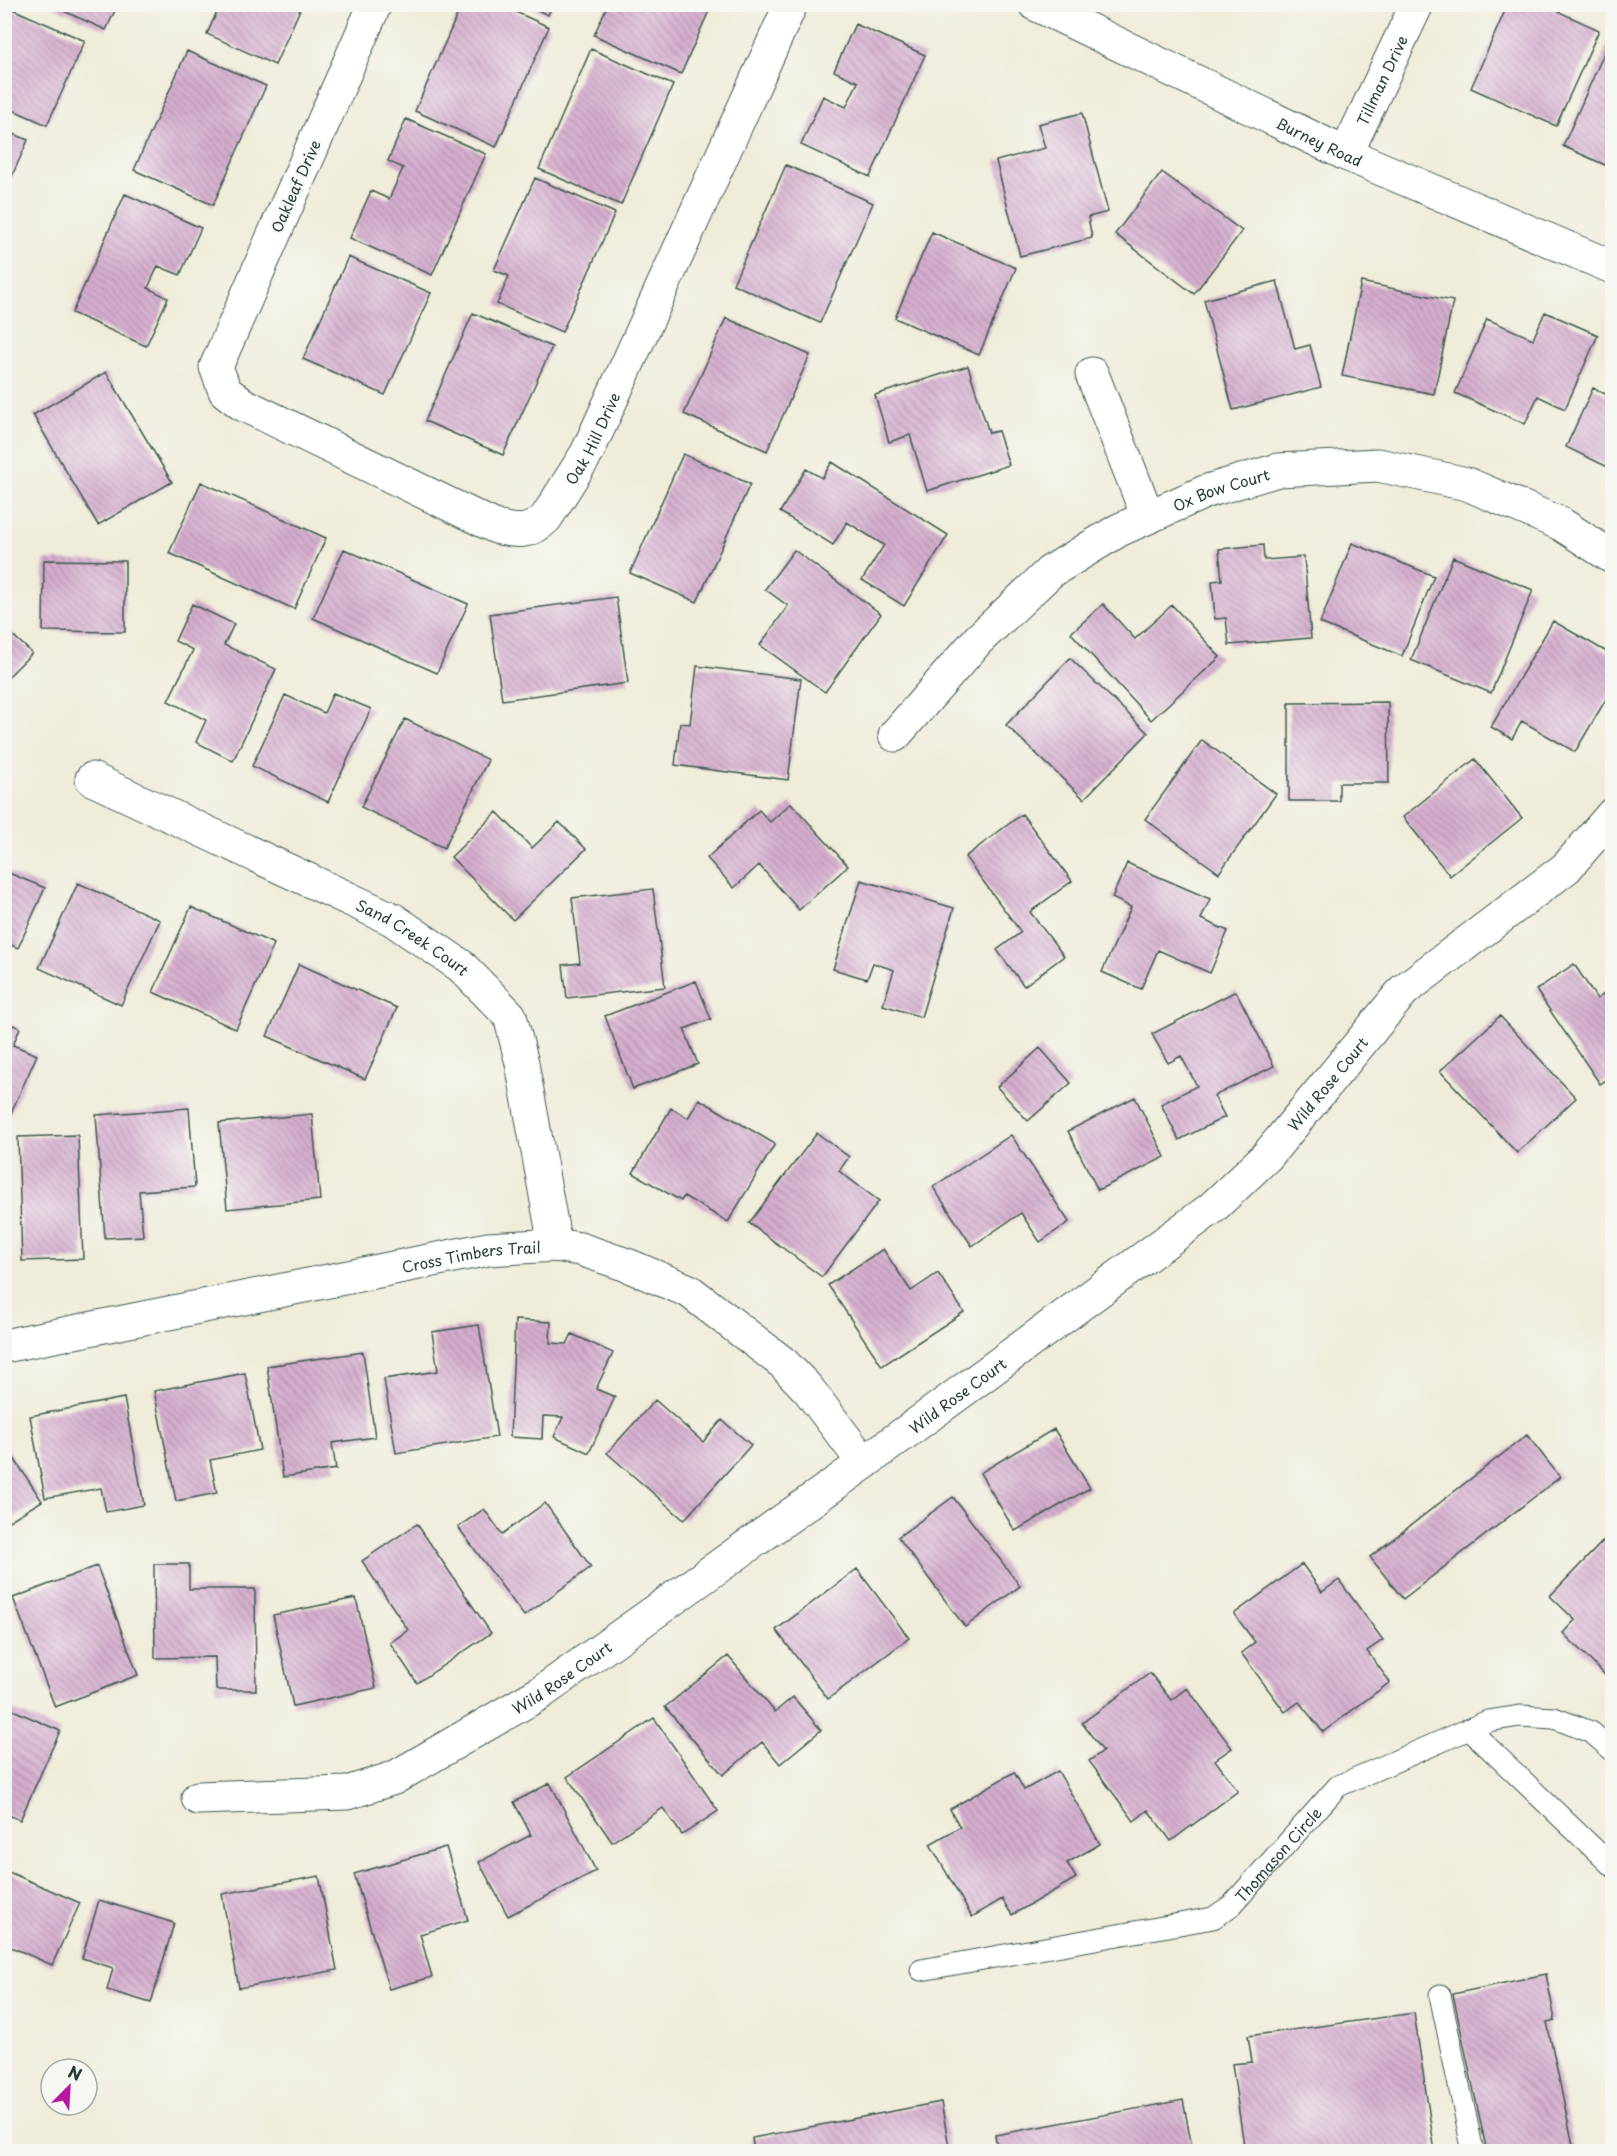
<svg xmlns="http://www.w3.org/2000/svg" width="1617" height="2156" font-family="'Playpen Sans',sans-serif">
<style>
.building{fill:url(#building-back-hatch)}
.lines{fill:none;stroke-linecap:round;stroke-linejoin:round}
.service-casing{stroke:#3e574d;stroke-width:23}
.minor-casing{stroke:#3e574d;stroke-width:35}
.tertiary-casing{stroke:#3e574d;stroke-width:35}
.service{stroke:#fff;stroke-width:21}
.minor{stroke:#fff;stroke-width:33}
.tertiary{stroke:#fff;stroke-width:33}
.labels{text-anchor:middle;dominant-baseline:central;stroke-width:4.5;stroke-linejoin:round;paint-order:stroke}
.street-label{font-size:15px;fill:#1f3d34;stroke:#f6f6f2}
</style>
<defs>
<pattern id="building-back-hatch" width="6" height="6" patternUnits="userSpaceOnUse" patternTransform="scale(1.5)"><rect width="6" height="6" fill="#d6aecf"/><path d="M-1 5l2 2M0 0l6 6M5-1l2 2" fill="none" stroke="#ad8fa9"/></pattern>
</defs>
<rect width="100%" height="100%" fill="#f6f6f2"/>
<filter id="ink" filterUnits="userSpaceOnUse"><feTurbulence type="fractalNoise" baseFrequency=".0167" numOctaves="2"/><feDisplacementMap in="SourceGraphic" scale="12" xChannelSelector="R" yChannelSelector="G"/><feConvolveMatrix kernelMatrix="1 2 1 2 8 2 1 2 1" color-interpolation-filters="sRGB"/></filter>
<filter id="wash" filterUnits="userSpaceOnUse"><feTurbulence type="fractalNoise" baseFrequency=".008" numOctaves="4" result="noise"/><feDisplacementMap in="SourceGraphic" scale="24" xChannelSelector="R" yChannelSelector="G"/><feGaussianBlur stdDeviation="1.35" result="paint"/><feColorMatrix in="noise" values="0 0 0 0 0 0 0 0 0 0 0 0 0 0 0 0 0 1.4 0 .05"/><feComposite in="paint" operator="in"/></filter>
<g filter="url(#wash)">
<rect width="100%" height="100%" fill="#efecd9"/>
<g id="blocks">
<path class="building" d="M 48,4 L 118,4 L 106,30 Z
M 462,4 L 498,4 L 549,27 L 496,147 L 415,111 Z
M 524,4 L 553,4 L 548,15 Z
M 608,4 L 712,4 L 681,74 L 594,35 Z
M 1508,4 L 1542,4 L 1599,30 L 1556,126 L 1471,88 Z
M 220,5 L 302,5 L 275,65 L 207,34 Z
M 10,8 L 85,41 L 47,125 L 4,106 L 4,20 Z
M 855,24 L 925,55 L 870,177 L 801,145 L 823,96 L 846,107 L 858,82 L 834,71 Z
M 1612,35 L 1612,168 L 1563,146 Z
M 591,49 L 673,85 L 621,205 L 539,169 Z
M 187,51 L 266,86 L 213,205 L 134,170 Z
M 1082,113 L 1108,212 L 1088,217 L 1092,238 L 1020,256 L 996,161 L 1045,148 L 1038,124 Z
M 406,119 L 486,154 L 432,275 L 350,238 L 371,191 L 389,199 L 403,168 L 388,161 Z
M 4,130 L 28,140 L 4,194 Z
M 786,165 L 873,203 L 820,323 L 733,284 Z
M 1162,172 L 1242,231 L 1194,294 L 1115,234 Z
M 535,178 L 615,213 L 562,332 L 497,304 L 509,276 L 494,270 Z
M 125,194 L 201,228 L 180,275 L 158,266 L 148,288 L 168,298 L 146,346 L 72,313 Z
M 932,232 L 1016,268 L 979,355 L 895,318 Z
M 348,257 L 431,293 L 385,395 L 303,359 Z
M 1277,281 L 1295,349 L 1310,345 L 1321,387 L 1233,410 L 1204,300 Z
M 1361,282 L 1453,301 L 1434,394 L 1342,376 Z
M 1545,312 L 1598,335 L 1565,409 L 1538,396 L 1525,424 L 1455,393 L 1487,319 L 1533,339 Z
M 473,313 L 552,347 L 503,455 L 425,421 Z
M 726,318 L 810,355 L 767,451 L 684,414 Z
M 968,366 L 989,433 L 998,431 L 1009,465 L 927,491 L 910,435 L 889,442 L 875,395 Z
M 106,372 L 172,482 L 98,525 L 33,415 Z
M 1593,388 L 1612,397 L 1612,469 L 1566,447 Z
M 683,454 L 750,484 L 697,602 L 630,573 Z
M 832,462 L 948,535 L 904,606 L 862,580 L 884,545 L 847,522 L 833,545 L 780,512 L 806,469 L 822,478 Z
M 201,482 L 326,538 L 294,609 L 169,553 Z
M 1352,543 L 1434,576 L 1402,656 L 1320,623 Z
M 1263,545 L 1264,560 L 1304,557 L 1311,638 L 1229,645 L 1226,618 L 1215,619 L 1212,581 L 1222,580 L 1219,549 Z
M 344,549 L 468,604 L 437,673 L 313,618 Z
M 794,550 L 881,614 L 825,692 L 760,645 L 788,606 L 765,589 Z
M 1453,557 L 1533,590 L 1491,693 L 1411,660 Z
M 44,560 L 125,561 L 125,632 L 43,631 Z
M 616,597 L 628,683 L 502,700 L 490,614 Z
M 192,604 L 234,624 L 224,645 L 276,669 L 233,761 L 196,742 L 206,720 L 168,701 L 193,650 L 175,641 Z
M 1103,604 L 1135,639 L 1172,605 L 1220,657 L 1151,720 L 1071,633 Z
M 1553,621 L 1612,655 L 1612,689 L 1575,752 L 1522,721 L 1512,739 L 1491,727 Z
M 4,627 L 32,653 L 4,681 Z
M 1070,658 L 1148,733 L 1084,799 L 1006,725 Z
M 697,666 L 801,679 L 788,780 L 675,765 L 680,723 L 690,724 Z
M 333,693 L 371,709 L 328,802 L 252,766 L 285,695 L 324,713 Z
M 1388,702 L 1389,783 L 1339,783 L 1339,801 L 1289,801 L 1289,703 Z
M 405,719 L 488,760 L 444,848 L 361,807 Z
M 1202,740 L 1276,794 L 1219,873 L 1145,819 Z
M 1475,759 L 1522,818 L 1450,876 L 1403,817 Z
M 791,803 L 848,866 L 799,910 L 759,865 L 734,888 L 707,858 L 759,810 L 770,822 Z
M 497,812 L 532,848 L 559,822 L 586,849 L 513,920 L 451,857 Z
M 1022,814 L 1072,881 L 1030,912 L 1064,956 L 1024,986 L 997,950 L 1021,932 L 965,857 Z
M 1127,863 L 1210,899 L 1201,919 L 1228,931 L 1210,973 L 1158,950 L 1141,989 L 1102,972 L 1131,907 L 1112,898 Z
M 4,871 L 45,888 L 18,948 L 4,942 Z
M 861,880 L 954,908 L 921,1017 L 883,1005 L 894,970 L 873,963 L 867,979 L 833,969 Z
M 78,883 L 160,920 L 121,1005 L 39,968 Z
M 653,889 L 665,987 L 567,998 L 563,965 L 580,963 L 572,898 Z
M 191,907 L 274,944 L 236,1029 L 153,992 Z
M 299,964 L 397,1008 L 365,1079 L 267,1036 Z
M 1574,964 L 1597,999 L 1612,988 L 1612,1076 L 1600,1084 L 1536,990 Z
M 696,981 L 711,1019 L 684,1029 L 698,1064 L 633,1089 L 605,1016 Z
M 1236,991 L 1274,1066 L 1214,1096 L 1225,1117 L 1179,1140 L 1161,1104 L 1197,1086 L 1181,1056 L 1168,1063 L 1152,1034 Z
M 1500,1016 L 1576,1098 L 1517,1153 L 1440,1071 Z
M 4,1021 L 20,1028 L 13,1045 L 37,1055 L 9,1117 L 4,1115 Z
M 1040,1048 L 1071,1083 L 1028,1121 L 997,1087 Z
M 1135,1097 L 1165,1157 L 1098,1190 L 1068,1131 Z
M 699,1099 L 775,1144 L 728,1222 L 684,1196 L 681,1201 L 633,1173 L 671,1108 L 688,1118 Z
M 189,1108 L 195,1187 L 139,1191 L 143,1236 L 105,1238 L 96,1115 Z
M 312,1114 L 320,1200 L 227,1209 L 219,1123 Z
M 817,1133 L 849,1157 L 839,1171 L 879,1201 L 822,1277 L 749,1223 Z
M 78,1135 L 83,1259 L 22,1261 L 18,1137 Z
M 1011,1135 L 1069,1222 L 1040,1242 L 1021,1213 L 972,1246 L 933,1187 Z
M 883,1249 L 911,1291 L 938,1273 L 964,1312 L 882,1366 L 828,1285 Z
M 515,1320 L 551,1322 L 550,1343 L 567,1344 L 572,1334 L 613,1353 L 596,1389 L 615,1397 L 589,1453 L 554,1437 L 563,1417 L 543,1416 L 542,1439 L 510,1437 Z
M 479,1325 L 497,1437 L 396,1453 L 384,1379 L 438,1371 L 432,1332 Z
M 363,1352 L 375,1437 L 332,1443 L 336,1469 L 283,1477 L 267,1366 Z
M 245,1373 L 260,1450 L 210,1460 L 217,1493 L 176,1501 L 154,1391 Z
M 124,1398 L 144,1505 L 106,1512 L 101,1488 L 45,1498 L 30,1416 Z
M 655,1400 L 703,1442 L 722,1420 L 751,1445 L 684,1520 L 607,1453 Z
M 1054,1429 L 1090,1488 L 1015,1531 L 980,1473 Z
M 1527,1435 L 1560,1477 L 1403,1599 L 1370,1557 Z
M 4,1443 L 42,1501 L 4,1524 Z
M 953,1497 L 1020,1586 L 965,1627 L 898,1537 Z
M 545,1503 L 591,1567 L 524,1616 L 458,1527 L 484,1509 L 502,1534 Z
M 417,1524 L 491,1633 L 417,1683 L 390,1643 L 408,1630 L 362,1561 Z
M 1609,1535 L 1612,1539 L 1612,1682 L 1563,1633 L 1575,1620 L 1550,1596 Z
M 154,1564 L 189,1564 L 189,1589 L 255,1589 L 256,1690 L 216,1690 L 215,1657 L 155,1658 Z
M 1302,1564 L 1322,1592 L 1339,1580 L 1383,1640 L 1367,1651 L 1390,1682 L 1323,1732 L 1299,1702 L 1285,1712 L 1241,1653 L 1255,1642 L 1234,1614 Z
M 97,1566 L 138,1675 L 55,1707 L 13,1598 Z
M 857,1569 L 909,1638 L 828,1699 L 776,1630 Z
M 356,1598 L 376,1688 L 293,1706 L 273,1615 Z
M 728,1656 L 775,1712 L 793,1697 L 821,1730 L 780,1764 L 762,1742 L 723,1775 L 665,1707 Z
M 1150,1673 L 1171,1700 L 1187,1688 L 1232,1748 L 1215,1760 L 1238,1791 L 1171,1841 L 1148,1810 L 1134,1821 L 1089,1761 L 1103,1751 L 1082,1723 Z
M 4,1706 L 60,1731 L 20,1820 L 4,1813 Z
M 654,1718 L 718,1811 L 682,1835 L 663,1808 L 612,1842 L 567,1777 Z
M 1058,1771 L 1100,1844 L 1067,1863 L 1076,1878 L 1012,1915 L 1002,1899 L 972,1917 L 930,1844 L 960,1827 L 950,1809 L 1014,1772 L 1024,1790 Z
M 550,1783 L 596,1871 L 508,1916 L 479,1862 L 531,1835 L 514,1802 Z
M 446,1847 L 468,1920 L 420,1934 L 432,1977 L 389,1989 L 354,1874 Z
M 4,1870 L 80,1903 L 52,1965 L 4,1944 Z
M 319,1876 L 337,1970 L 239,1988 L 222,1894 Z
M 99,1900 L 174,1923 L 151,2003 L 107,1990 L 113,1968 L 82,1958 Z
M 1546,1974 L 1555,2020 L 1547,2022 L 1574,2150 L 1487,2152 L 1453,1994 Z
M 1414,2013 L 1435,2152 L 1245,2152 L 1232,2064 L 1252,2062 L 1248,2036 Z
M 1183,2100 L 1193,2152 L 998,2152 L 995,2135 Z
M 941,2102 L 950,2152 L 754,2152 L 752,2138 Z"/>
</g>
</g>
<g filter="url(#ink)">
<use href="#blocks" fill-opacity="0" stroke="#3e574d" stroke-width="1.5"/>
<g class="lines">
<defs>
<g id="service">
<path d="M 1469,1729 L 1612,1866"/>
<path id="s1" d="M 921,1970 L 1213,1918 L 1232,1905 L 1338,1786 L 1488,1721 L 1520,1716 L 1554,1718 L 1591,1732 L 1612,1750"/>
<path d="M 1440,1995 L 1473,2152"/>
</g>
<g id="minor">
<path id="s2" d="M 375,4 L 216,367 L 225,391 L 242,404 L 496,527 C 516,532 530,534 546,518 L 587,453 L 791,4"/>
<path id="s3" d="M 1346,154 L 1417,4"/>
<path d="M 1092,374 L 1148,517"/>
<path id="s4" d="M 895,735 L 978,640 L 1050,572 L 1119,530 L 1207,491 L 1278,470 L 1378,465 L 1467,484 L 1561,524 L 1612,557"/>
<path id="s5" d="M 92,779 L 392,919 L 461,966 L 510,1016 L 522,1063 L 555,1245"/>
<path id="s6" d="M 4,1346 L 488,1249 L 555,1245 L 580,1249 L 627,1265 L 689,1291 L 783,1363 L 808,1389 L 864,1463"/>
<path id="s7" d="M 198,1798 L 347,1793 L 394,1778 L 542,1692 L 864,1463 L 1212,1208 L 1267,1156 L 1404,990 L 1566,868 L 1612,815"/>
</g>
<g id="tertiary">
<path id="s8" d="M 1035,4 L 1346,154 L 1612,267"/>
</g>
</defs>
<use href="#service" class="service-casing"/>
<use href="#minor" class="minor-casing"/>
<use href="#tertiary" class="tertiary-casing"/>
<use href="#service" class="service"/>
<use href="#minor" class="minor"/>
<use href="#tertiary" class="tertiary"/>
</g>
</g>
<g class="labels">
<g class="street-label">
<text stroke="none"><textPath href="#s3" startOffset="82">Tillman Drive</textPath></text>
<text stroke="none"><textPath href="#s8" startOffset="316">Burney Road</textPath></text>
<text transform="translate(295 186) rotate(-66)">Oakleaf Drive</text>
<text stroke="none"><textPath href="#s2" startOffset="872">Oak Hill Drive</textPath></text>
<text stroke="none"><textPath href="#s4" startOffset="416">Ox Bow Court</textPath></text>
<text stroke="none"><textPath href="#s5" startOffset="358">Sand Creek Court</textPath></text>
<text stroke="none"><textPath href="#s7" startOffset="1366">Wild Rose Court</textPath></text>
<text stroke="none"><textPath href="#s6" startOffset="476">Cross Timbers Trail</textPath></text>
<text stroke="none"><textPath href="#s7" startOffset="880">Wild Rose Court</textPath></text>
<text stroke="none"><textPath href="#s7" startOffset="394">Wild Rose Court</textPath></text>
<text stroke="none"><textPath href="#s1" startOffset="388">Thomason Circle</textPath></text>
</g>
</g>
<rect width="1617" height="2156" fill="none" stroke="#f6f6f2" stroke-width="24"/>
<g transform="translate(69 2087) rotate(24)"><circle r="28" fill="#f6f6f2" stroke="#a0aca6" stroke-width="1.5"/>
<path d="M0-4.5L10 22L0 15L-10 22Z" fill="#b5179e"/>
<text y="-9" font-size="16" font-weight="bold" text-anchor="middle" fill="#1f3d34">N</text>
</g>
</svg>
